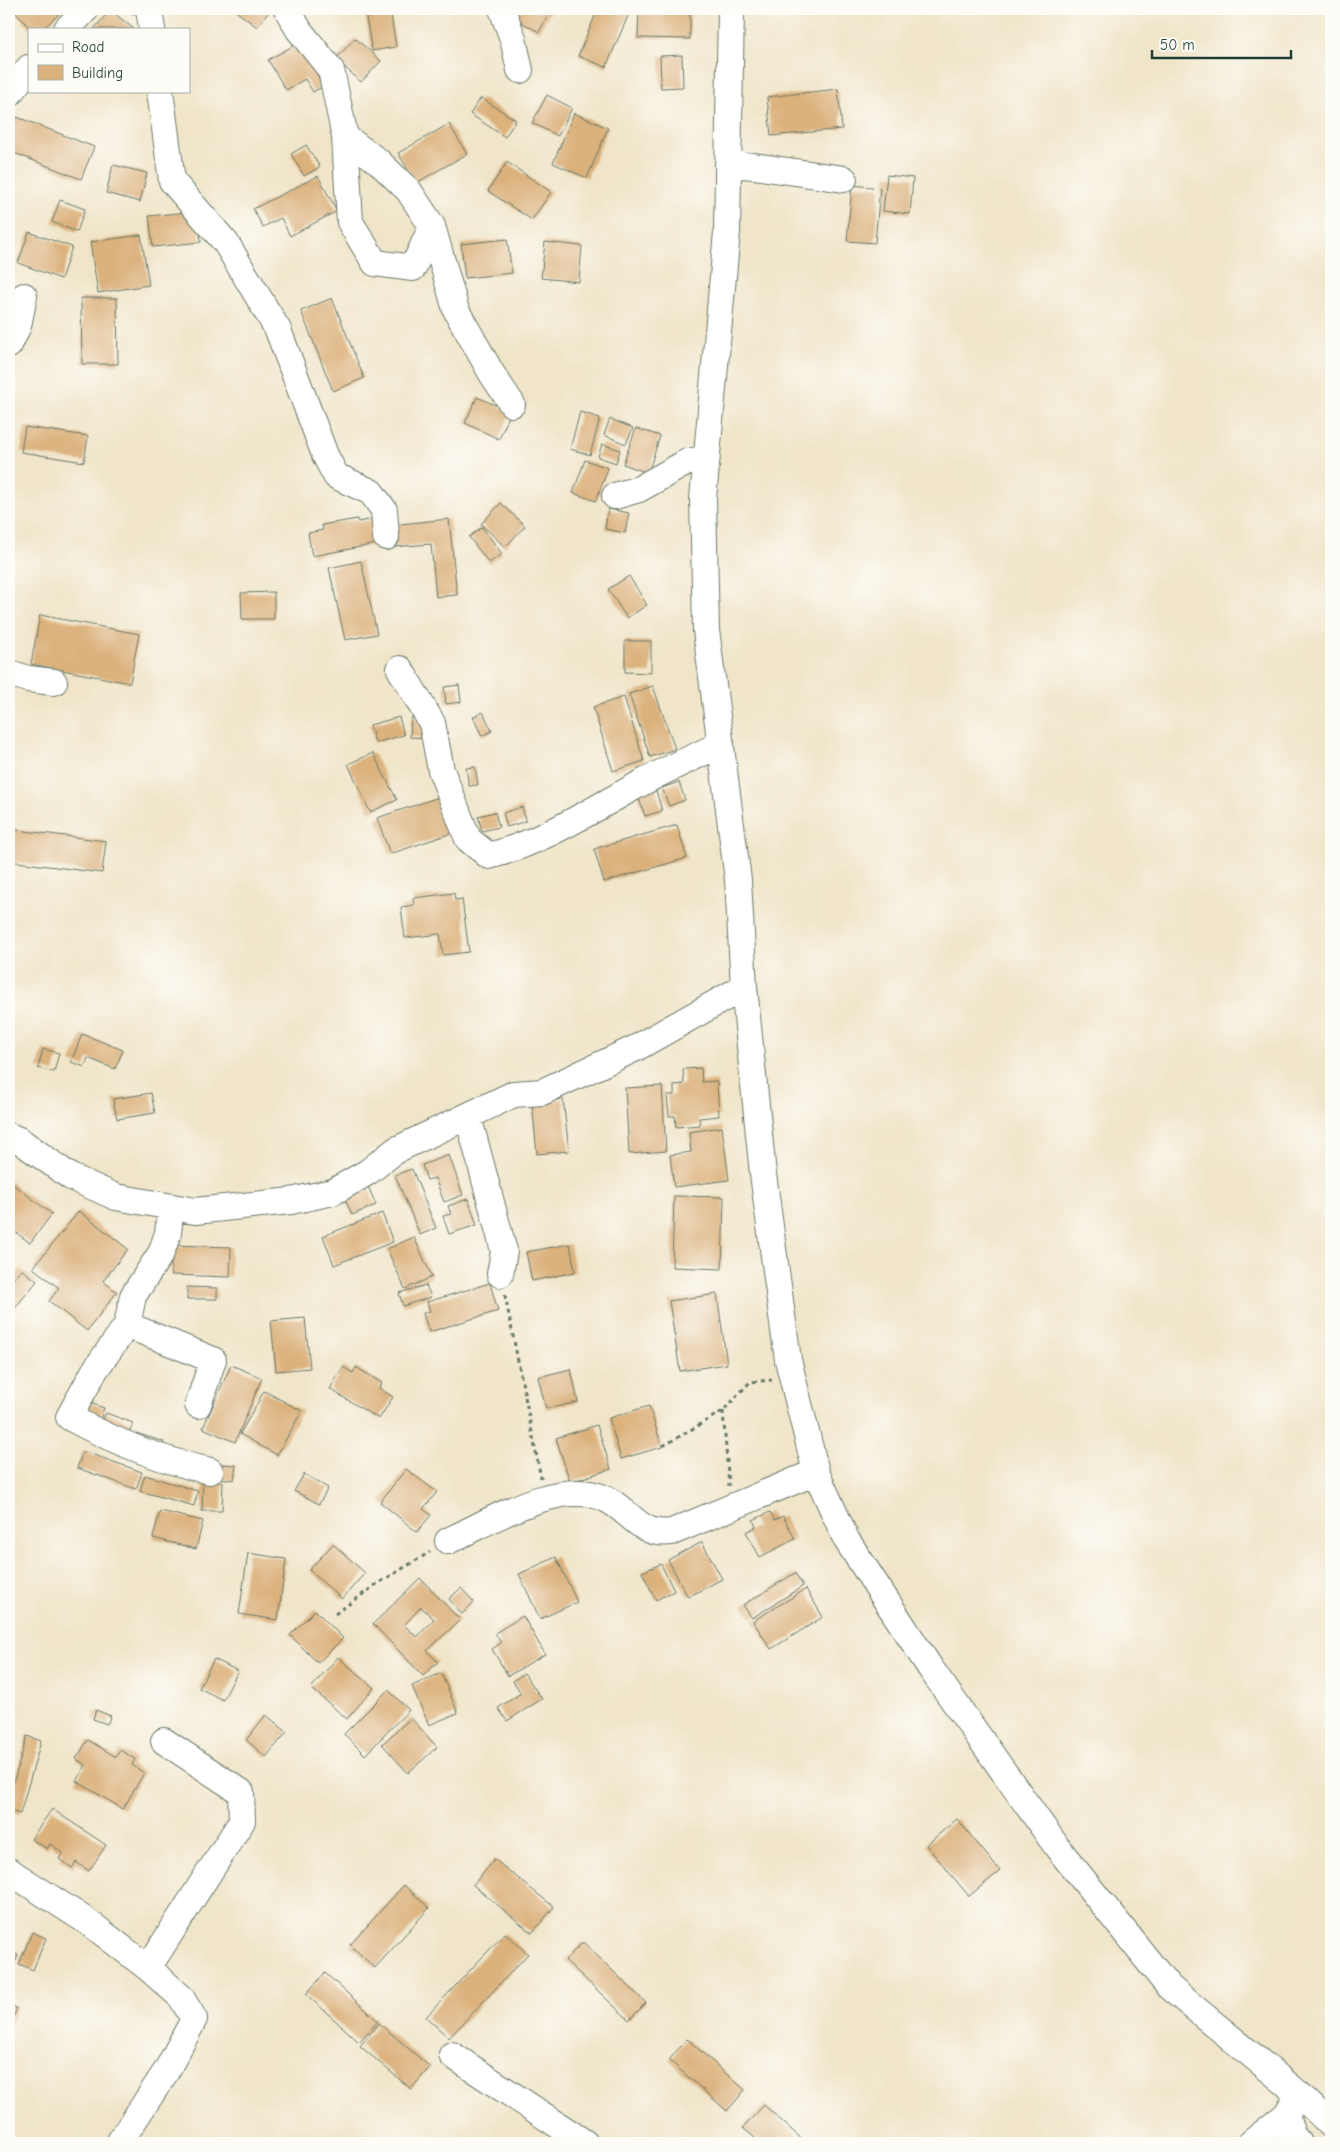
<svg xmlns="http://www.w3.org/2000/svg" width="1340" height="2152" font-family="'Comic Neue',sans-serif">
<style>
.building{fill:#dbb17c;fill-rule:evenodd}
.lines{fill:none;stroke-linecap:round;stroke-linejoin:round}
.minor-casing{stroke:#687868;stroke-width:28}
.path{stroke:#687868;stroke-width:3;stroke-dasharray:4 4;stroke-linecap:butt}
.minor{stroke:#fff;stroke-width:26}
</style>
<rect width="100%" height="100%" fill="#fdfcf7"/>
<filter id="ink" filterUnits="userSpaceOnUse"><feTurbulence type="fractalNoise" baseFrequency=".02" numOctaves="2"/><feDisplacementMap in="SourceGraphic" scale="10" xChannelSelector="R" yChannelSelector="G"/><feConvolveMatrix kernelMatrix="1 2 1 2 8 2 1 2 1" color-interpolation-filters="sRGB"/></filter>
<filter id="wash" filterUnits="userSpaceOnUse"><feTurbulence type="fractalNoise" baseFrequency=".0096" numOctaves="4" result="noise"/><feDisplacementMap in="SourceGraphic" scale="20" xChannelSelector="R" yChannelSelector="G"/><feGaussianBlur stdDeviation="1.12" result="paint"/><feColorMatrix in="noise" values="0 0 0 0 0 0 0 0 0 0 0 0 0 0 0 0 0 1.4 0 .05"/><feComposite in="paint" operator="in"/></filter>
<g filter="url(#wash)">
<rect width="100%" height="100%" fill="#f0e5c9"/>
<g id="blocks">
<path class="building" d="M 12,9 L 64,9 L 43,29 L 31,29 Z
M 113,9 L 136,9 L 135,14 Z
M 233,9 L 271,9 L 257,27 Z
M 390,9 L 396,47 L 372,51 L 365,13 Z
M 514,9 L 552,9 L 539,32 L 510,16 Z
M 598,9 L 631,9 L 606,67 L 578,56 Z
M 639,9 L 690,9 L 690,39 L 638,38 Z
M 110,10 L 134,29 L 94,29 Z
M 355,38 L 381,61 L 361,82 L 336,59 Z
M 298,43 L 324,86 L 313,92 L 305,79 L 286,90 L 268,60 Z
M 682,55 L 683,87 L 661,88 L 660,56 Z
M 838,89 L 842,129 L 771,136 L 767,97 Z
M 547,95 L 572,108 L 558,136 L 532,123 Z
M 481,98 L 516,120 L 505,137 L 470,114 Z
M 574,113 L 608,128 L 587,178 L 553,163 Z
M 17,117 L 94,147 L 81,179 L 9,151 L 9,138 Z
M 449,124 L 467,154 L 416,183 L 398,153 Z
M 306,145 L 320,167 L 304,176 L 291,154 Z
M 507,162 L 551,192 L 532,220 L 488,191 Z
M 113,165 L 147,173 L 140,202 L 106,193 Z
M 887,175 L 913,178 L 910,214 L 883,211 Z
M 318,176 L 337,211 L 290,236 L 281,218 L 263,227 L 253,209 Z
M 852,185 L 880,188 L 875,243 L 847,241 Z
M 60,200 L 85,209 L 77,232 L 52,222 Z
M 198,211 L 201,242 L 153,247 L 149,216 Z
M 29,232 L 72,247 L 61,279 L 18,263 Z
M 141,235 L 149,285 L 98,293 L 90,242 Z
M 507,239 L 512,273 L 465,278 L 461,244 Z
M 545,242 L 582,246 L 579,282 L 541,278 Z
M 81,298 L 117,298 L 118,364 L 82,364 Z
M 332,298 L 364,378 L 333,391 L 301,311 Z
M 477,397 L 511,412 L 499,439 L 465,423 Z
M 580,412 L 600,418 L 590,455 L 570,449 Z
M 610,419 L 633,428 L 626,444 L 604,435 Z
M 25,427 L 88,436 L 84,462 L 21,452 Z
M 636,428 L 660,436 L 648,473 L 623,464 Z
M 602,444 L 620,450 L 616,463 L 598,457 Z
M 585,460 L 608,468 L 596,501 L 573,493 Z
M 501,503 L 525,526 L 505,547 L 481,524 Z
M 608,509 L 629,513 L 625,533 L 605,529 Z
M 357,519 L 358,522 L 373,519 L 377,544 L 312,556 L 308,533 L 323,530 L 322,525 Z
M 449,519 L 457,595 L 436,597 L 431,544 L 394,547 L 391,525 Z
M 482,527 L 502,554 L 489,563 L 469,537 Z
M 361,561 L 377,634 L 345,640 L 329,568 Z
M 629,576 L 647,605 L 627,618 L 608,589 Z
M 274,592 L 274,619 L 242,619 L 241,593 Z
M 40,615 L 139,634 L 130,683 L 31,664 Z
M 625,641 L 651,641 L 651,673 L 625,672 Z
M 459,685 L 461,702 L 446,704 L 444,687 Z
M 653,686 L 675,749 L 650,757 L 629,694 Z
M 624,697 L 644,761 L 613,771 L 593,707 Z
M 483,712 L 492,731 L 482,736 L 473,717 Z
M 399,717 L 404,735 L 375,743 L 370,725 Z
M 411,718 L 425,719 L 423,738 L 410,737 Z
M 373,753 L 397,800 L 370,812 L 348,764 Z
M 475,767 L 478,785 L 469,786 L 466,768 Z
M 679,782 L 685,800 L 669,806 L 662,788 Z
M 655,787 L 662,811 L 645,816 L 637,793 Z
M 439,797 L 452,833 L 390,854 L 377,818 Z
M 522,807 L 526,821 L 507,827 L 503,813 Z
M 495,812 L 499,827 L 482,831 L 478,816 Z
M 677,825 L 687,858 L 604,882 L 594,849 Z
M 9,829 L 106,841 L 102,873 L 9,861 Z
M 454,893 L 455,900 L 462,899 L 469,952 L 443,955 L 440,934 L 405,938 L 401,907 L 414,905 L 413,898 Z
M 82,1034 L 123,1050 L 115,1069 L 88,1058 L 85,1067 L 71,1062 Z
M 43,1049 L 59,1053 L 54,1072 L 38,1068 Z
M 701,1068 L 702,1082 L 717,1081 L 719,1116 L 699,1118 L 700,1125 L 676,1127 L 675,1116 L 669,1116 L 667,1095 L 674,1095 L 674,1085 L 684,1084 L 683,1069 Z
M 662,1086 L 666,1151 L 629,1154 L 625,1088 Z
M 151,1093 L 155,1113 L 117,1119 L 113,1099 Z
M 563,1099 L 569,1151 L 537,1154 L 532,1102 Z
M 722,1127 L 729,1180 L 674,1187 L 670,1155 L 691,1152 L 689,1132 Z
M 449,1155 L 463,1195 L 444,1202 L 435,1178 L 427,1180 L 422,1165 Z
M 412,1169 L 436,1228 L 420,1235 L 395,1175 Z
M 9,1181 L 52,1214 L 30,1243 L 9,1227 Z
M 368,1186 L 376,1205 L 352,1215 L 344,1197 Z
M 674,1196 L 724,1197 L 722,1269 L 672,1267 Z
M 468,1199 L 477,1225 L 449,1234 L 443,1216 L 451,1214 L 448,1206 Z
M 79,1211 L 128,1249 L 103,1281 L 117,1292 L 87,1331 L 49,1301 L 59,1288 L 33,1268 Z
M 382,1213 L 393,1242 L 334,1265 L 323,1236 Z
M 414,1237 L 432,1277 L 405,1289 L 387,1249 Z
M 570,1244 L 575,1272 L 532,1281 L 526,1252 Z
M 171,1245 L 231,1247 L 230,1277 L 171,1275 Z
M 21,1269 L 37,1281 L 11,1313 L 9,1311 L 9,1284 Z
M 490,1283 L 498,1311 L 429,1332 L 423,1313 L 430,1311 L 427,1302 Z
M 426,1285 L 431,1297 L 403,1306 L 399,1293 Z
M 187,1287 L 217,1288 L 217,1299 L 187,1299 Z
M 717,1294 L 727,1364 L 680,1371 L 669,1301 Z
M 305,1318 L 310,1368 L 276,1371 L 271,1321 Z
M 231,1365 L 262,1378 L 235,1442 L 203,1428 Z
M 343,1367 L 353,1373 L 356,1367 L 382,1383 L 379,1388 L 393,1397 L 379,1419 L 330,1389 Z
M 571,1369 L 578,1402 L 546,1409 L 538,1377 Z
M 264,1391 L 302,1411 L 277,1455 L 240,1434 Z
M 84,1401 L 104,1408 L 99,1423 L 79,1415 Z
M 649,1406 L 662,1447 L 621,1459 L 609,1418 Z
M 106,1413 L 133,1423 L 127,1438 L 100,1427 Z
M 597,1425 L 611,1469 L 570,1482 L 556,1438 Z
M 136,1433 L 164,1442 L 160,1453 L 132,1444 Z
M 83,1451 L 142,1472 L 136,1489 L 77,1468 Z
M 221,1464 L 236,1465 L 234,1480 L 220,1478 Z
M 406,1469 L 437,1492 L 423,1509 L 431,1515 L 417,1532 L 380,1502 Z
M 304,1474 L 328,1488 L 319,1504 L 294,1491 Z
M 145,1475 L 198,1491 L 194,1506 L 140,1491 Z
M 203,1482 L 223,1482 L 222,1511 L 202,1511 Z
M 160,1511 L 203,1521 L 196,1549 L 153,1538 Z
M 770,1512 L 775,1520 L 783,1516 L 795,1539 L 760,1557 L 746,1532 L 756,1527 L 753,1520 Z
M 702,1542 L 722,1579 L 688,1597 L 668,1560 Z
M 333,1544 L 365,1573 L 342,1599 L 309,1570 Z
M 248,1553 L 286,1559 L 278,1620 L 239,1614 Z
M 556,1557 L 577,1602 L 540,1619 L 519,1574 Z
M 661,1564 L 674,1591 L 656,1600 L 642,1572 Z
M 795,1573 L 803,1586 L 752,1618 L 743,1605 Z
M 420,1578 L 460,1620 L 427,1651 L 438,1662 L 423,1676 L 373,1624 ZM 421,1607 L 434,1619 L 417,1637 L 404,1625 Z
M 461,1588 L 474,1602 L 462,1614 L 449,1599 Z
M 806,1589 L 823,1617 L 771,1649 L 753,1621 Z
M 315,1610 L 343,1638 L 318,1663 L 290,1635 Z
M 523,1616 L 545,1654 L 508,1676 L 492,1649 L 501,1643 L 495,1633 Z
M 338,1657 L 374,1688 L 347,1719 L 311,1688 Z
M 214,1659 L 238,1671 L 223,1700 L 199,1688 Z
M 441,1673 L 458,1713 L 429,1725 L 412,1686 Z
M 524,1673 L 542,1699 L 507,1721 L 498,1708 L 521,1693 L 513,1681 Z
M 388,1690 L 409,1710 L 365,1755 L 344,1734 Z
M 96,1710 L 111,1716 L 107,1724 L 93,1719 Z
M 266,1715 L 287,1732 L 266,1757 L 246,1740 Z
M 411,1718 L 437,1747 L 408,1773 L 382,1744 Z
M 27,1736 L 41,1741 L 20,1814 L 9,1811 L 9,1783 L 13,1784 Z
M 88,1740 L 116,1757 L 120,1750 L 135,1759 L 132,1765 L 144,1773 L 123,1809 L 76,1781 L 86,1765 L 76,1759 Z
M 52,1809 L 106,1845 L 89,1871 L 76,1862 L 72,1868 L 59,1859 L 63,1853 L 50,1844 L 47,1849 L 31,1839 Z
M 957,1819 L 1000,1871 L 969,1896 L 926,1845 Z
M 494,1859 L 554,1907 L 532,1933 L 473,1885 Z
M 404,1885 L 429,1908 L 375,1968 L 350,1945 Z
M 32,1932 L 46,1938 L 33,1970 L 19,1964 Z
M 505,1933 L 528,1954 L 449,2038 L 426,2017 Z
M 583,1942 L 646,2003 L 629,2020 L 565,1960 Z
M 9,1951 L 18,1955 L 9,1977 Z
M 325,1973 L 378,2021 L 359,2042 L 306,1994 Z
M 9,2005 L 17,2008 L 10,2026 L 9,2025 Z
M 379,2023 L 430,2067 L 411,2089 L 360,2046 Z
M 687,2039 L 745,2090 L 727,2111 L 669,2060 Z
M 764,2105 L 806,2143 L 761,2143 L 743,2128 Z"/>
</g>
</g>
<g filter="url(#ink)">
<use href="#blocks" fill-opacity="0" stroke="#687868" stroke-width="1"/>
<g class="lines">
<defs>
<path id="minor" d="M 149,9 L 152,29
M 287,9 L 299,30 L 331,70 L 345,137 L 350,222 L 375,263 L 413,268 L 432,226 L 409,191 L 379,162 L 345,137
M 502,9 L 513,39 L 520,70
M 731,9 L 727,232 L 703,499 L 706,630 L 738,880 L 744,987 L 763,1174 L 788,1360 L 816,1472 L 846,1539 L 931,1669 L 1057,1847 L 1169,1987 L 1299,2094 L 1331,2125
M 67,29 L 86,9
M 160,91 L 172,181 L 226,243 L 278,330 L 325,455 L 336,476 L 371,492 L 384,510 L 386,537
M 9,94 L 29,68
M 728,164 L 754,166 L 844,179
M 432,226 L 456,310 L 492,374 L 512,404
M 9,345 L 18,326 L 24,296
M 615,496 L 639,489 L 689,461 L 706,460
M 400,669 L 432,723 L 441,770 L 468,839 L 489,856 C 548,841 600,804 655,776 C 676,765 699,755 721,744
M 9,673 L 28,679 L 54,682
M 468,1116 L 504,1251 L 500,1274
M 9,1136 L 19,1140 L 71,1177 L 116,1197 L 195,1211 L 291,1201 L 333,1192 L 368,1172 L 396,1150 L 514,1094 L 542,1092 L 636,1048 L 744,987
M 171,1207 L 168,1233 L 161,1253 L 133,1296 L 127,1325 L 213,1360 L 198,1405
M 127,1325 L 95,1370 L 69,1417 C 113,1441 160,1460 210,1471
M 448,1541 C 491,1521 559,1477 606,1499 C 631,1511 640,1537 672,1532 L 816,1472
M 9,1871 L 91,1924 L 148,1968 L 181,1997 L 194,2019 L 167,2070 L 119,2143
M 148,1968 L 242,1821 L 241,1792 L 164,1741
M 452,2055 L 585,2143
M 1251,2143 L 1286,2115
M 1299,2143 L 1292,2135 L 1286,2115 L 1299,2094"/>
</defs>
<use href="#minor" class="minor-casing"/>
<path class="path" d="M 505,1295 L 541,1478
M 723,1411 L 729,1486
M 663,1446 L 723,1411 L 750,1382 L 772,1380
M 335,1614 L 377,1584 L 430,1552"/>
<use href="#minor" class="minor"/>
</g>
</g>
<rect width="1340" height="2152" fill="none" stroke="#fdfcf7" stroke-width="30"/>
<rect x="28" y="28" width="162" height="65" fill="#fdfcf7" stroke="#a4b0a9"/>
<rect x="38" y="44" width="25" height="8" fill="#ffffff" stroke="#a4b0a9"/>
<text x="72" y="52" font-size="15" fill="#1f3d34">Road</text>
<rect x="38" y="65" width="25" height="15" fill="#dbb17c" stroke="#a4b0a9"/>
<text x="72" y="78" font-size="15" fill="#1f3d34">Building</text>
<path d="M1152 50v8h139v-8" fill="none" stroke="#1f3d34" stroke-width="2.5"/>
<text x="1160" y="50" font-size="15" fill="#1f3d34" stroke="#fdfcf7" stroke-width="4" paint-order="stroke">50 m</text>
</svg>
